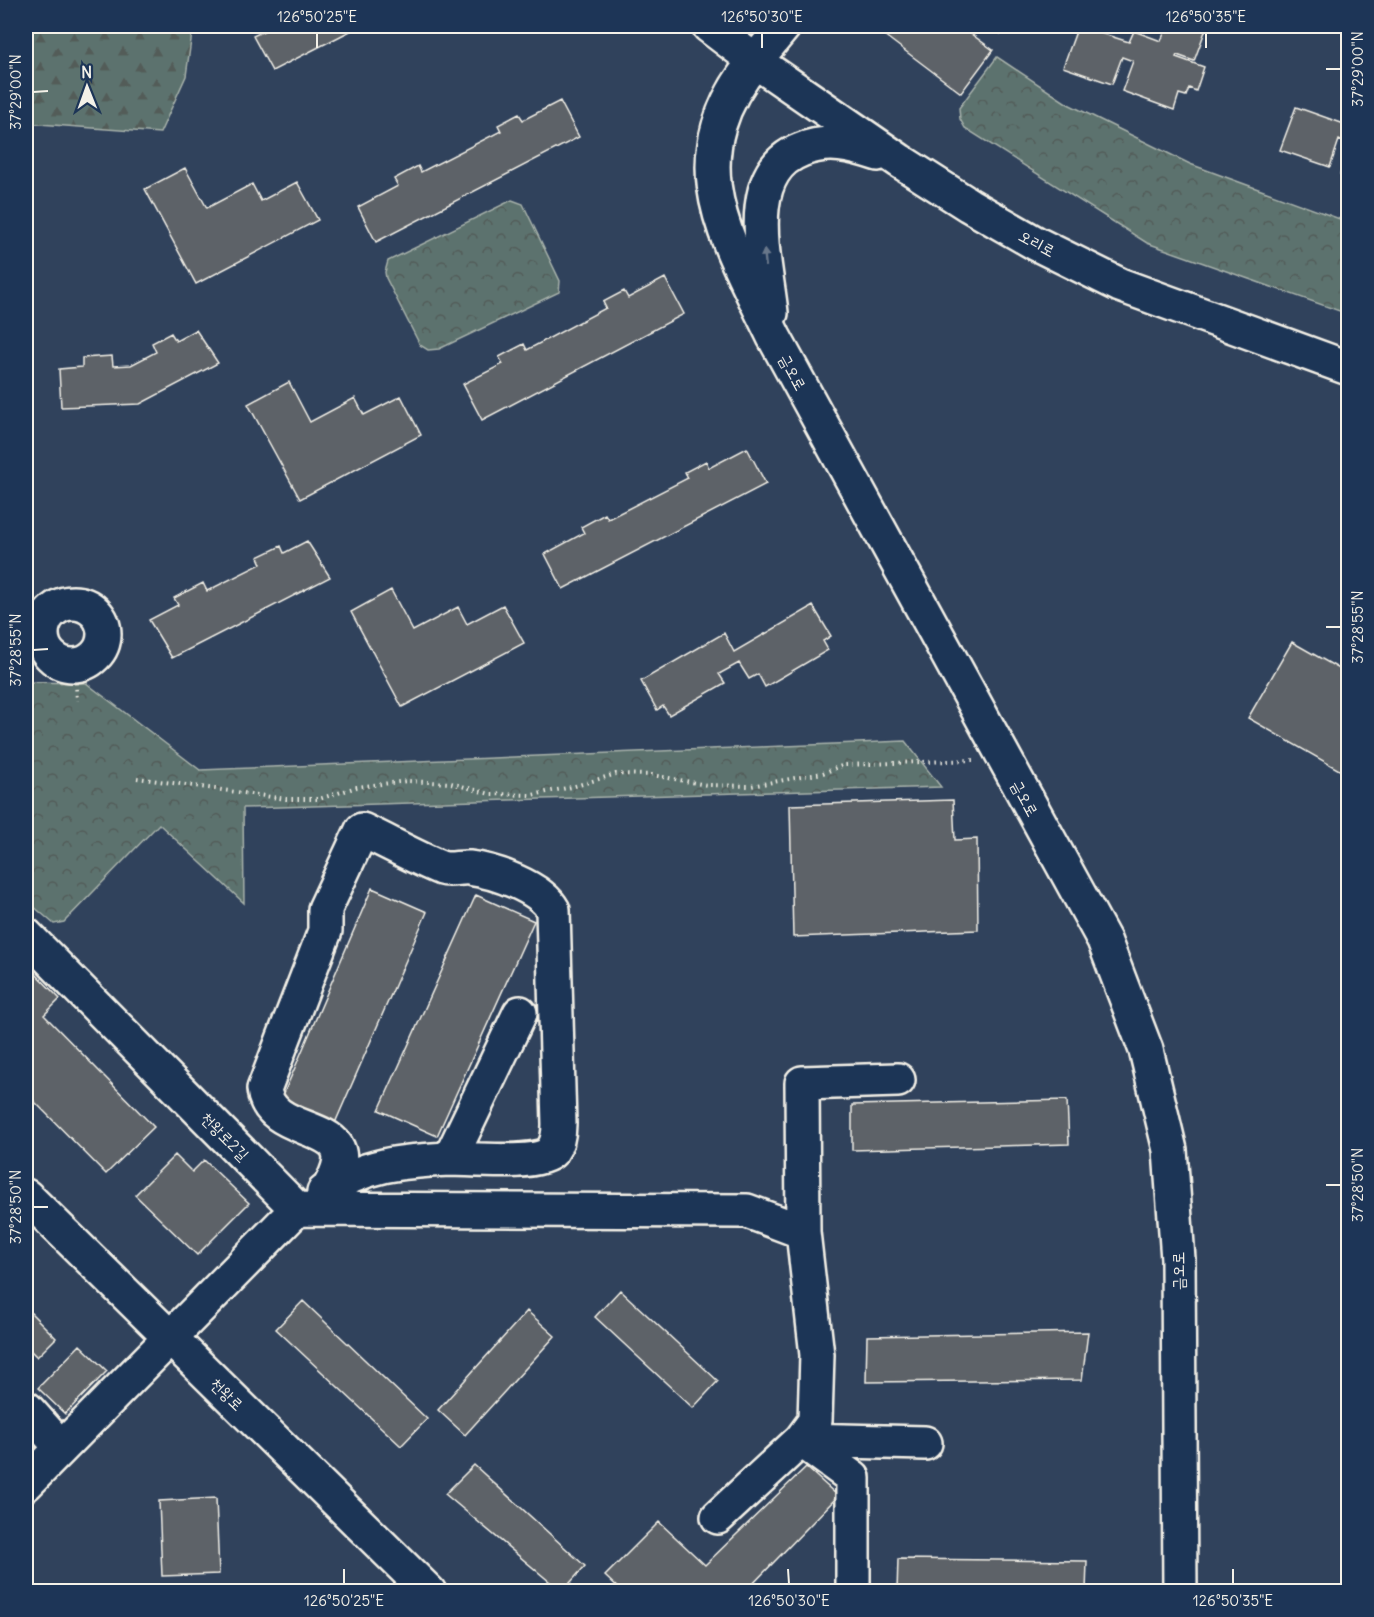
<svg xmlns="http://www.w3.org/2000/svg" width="1374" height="1617" font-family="Delius,'Poor Story',sans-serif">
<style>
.forest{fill:url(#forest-firs);stroke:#a8b2ab;stroke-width:1.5}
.park{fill:url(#park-crowns);stroke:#a8b2ab;stroke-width:1.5}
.building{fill:#5d6268;stroke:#f4f1e8;stroke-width:1.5}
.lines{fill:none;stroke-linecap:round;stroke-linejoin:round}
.minor-casing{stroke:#f4f1e8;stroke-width:38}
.major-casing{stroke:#f4f1e8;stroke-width:38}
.path{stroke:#f4f1e8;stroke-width:4;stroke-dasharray:1.5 4.5;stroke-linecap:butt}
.minor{stroke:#1d3557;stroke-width:33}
.major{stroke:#1d3557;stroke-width:33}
.oneway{fill:#68778a}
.ticks{fill:none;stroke:#f4f1e8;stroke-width:2}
.labels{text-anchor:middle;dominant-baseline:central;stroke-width:4.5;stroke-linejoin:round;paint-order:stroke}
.street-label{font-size:16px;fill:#f4f1e8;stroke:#1d3557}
.neatline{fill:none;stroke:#f4f1e8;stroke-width:2}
.ticks-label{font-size:15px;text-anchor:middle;fill:#f4f1e8}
</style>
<defs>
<pattern id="forest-firs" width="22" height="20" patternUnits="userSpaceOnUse" patternTransform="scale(1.5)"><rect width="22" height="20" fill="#5c726e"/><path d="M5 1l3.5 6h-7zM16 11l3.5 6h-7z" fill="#525b58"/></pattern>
<pattern id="park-crowns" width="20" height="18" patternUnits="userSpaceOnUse" patternTransform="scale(1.5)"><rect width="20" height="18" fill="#5c726e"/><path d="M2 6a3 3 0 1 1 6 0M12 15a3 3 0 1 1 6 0" fill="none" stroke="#525b58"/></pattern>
</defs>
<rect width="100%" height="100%" fill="#30425c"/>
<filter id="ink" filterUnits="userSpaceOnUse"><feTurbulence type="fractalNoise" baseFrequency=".0167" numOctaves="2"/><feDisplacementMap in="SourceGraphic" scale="12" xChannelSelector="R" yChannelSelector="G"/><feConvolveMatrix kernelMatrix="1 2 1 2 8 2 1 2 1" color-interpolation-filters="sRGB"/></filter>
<g filter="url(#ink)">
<path class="forest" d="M 26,26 L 193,26 L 186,76 L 160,133 L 26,123 Z"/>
<path class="park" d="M 997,57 L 1068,104 L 1190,164 L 1348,222 L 1348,314 L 1147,243 L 965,128 L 960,119 L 959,108 Z
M 512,200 L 523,204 L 560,281 L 559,292 L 439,349 L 428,350 L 420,345 L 386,278 L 385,272 L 388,261 Z
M 26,682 L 86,683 L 200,770 L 905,741 L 941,787 L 243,808 L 244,903 L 159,824 L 64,922 L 54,924 L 26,900 Z"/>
<path class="building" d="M 274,26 L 360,26 L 272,71 L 253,36 Z
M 880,26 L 960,26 L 993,50 L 961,93 L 880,32 Z
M 988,26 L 1007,26 L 1001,34 Z
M 1078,26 L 1129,42 L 1134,31 L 1161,41 L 1167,26 L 1207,26 L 1194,61 L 1177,55 L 1176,57 L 1204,67 L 1196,91 L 1189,88 L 1186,96 L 1179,94 L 1174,110 L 1122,91 L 1133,61 L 1122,57 L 1112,84 L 1063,67 Z
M 560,101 L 579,137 L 376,242 L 358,207 L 398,186 L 394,179 L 418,166 L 421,172 L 501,131 L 498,125 L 519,114 L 523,120 Z
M 1296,107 L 1347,125 L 1348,121 L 1348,144 L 1339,140 L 1330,167 L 1280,150 Z
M 1348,150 L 1348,177 L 1340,174 Z
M 185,168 L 207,208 L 252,184 L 261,201 L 297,182 L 318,220 L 196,284 L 145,189 Z
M 665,278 L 684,314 L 482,420 L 463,384 L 503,364 L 499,357 L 524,344 L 527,350 L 606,308 L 603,302 L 624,291 L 628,298 Z
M 196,330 L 218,363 L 140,404 L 61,407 L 59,369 L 82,367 L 82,358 L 112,356 L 113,366 L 131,365 L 156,352 L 152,343 L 171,333 L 176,341 Z
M 289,382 L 310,422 L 355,398 L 364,415 L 401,396 L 421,435 L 300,499 L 248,404 Z
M 747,448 L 766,484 L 563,589 L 545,554 L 584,533 L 581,527 L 605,514 L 608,519 L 688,478 L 685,472 L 706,461 L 709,468 Z
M 307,541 L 330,577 L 172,658 L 149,620 L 178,605 L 174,598 L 203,583 L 207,591 L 261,564 L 258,557 L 281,546 L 284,553 Z
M 391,590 L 413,631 L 458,607 L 467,624 L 503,605 L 524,643 L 402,707 L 351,612 Z
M 813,606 L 831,636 L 823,641 L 828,650 L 765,687 L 758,674 L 749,679 L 739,663 L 719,674 L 725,683 L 669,715 L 663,706 L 657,710 L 641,681 L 724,633 L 734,652 Z
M 1292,642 L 1343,671 L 1348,662 L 1348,775 L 1248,718 Z
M 953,800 L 955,840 L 977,839 L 978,930 L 793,937 L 790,805 Z
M 372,888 L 427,912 L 335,1123 L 281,1100 Z
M 476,895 L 534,921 L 437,1136 L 379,1110 Z
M 30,968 L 60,999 L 44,1015 L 154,1127 L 106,1174 L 26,1093 L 26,973 Z
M 1067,1100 L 1069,1144 L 852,1150 L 852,1105 Z
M 175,1155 L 192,1172 L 204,1160 L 249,1203 L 197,1255 L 135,1195 Z
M 620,1290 L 718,1381 L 693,1408 L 595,1317 Z
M 303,1301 L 427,1419 L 401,1446 L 276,1329 Z
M 26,1308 L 56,1338 L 37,1357 L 29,1349 L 26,1352 Z
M 527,1311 L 555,1336 L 465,1435 L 438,1410 Z
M 1088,1332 L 1082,1380 L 866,1382 L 867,1336 Z
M 80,1345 L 107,1371 L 65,1414 L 38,1388 Z
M 474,1465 L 585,1566 L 562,1592 L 445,1494 Z
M 806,1467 L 838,1496 L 745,1592 L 622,1592 L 605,1576 L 659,1522 L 705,1565 Z
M 216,1498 L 219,1574 L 162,1576 L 159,1501 Z
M 898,1559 L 1087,1561 L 1086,1592 L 897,1592 Z"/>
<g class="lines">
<defs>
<path id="minor" d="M 755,61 L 784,26
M42 634a31 31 0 1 1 62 0a31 31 0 1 1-62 0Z
M 26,935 L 297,1209 L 26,1484
M 329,1188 C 373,1115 269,1143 264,1089 L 325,931 L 325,909 L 362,830 C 388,842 414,857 441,868 C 450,871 460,867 469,868 C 494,871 541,887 553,910 L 559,1124 C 559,1133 558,1143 552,1151 C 539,1166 471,1159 450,1159
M 324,1192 C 364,1164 403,1161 450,1159 L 520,1013
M 26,1196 L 429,1592
M 297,1209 L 747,1211 L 803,1232 L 817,1355 L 815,1421 L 801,1440 L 718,1517
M 803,1232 L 802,1083 L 898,1080
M 26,1408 L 60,1446
M 801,1440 L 853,1478 L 853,1592
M 801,1440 L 925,1443"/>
<path id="major" d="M 709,26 L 755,61 L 900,161 L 969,205 L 1037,244 L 1120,285 L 1348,368
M 755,61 C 674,160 727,239 774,337 L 1104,940 L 1146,1050 L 1170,1150 L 1178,1259 L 1180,1592
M 771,313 C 766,263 740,173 801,150 C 828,139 852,145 878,154"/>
</defs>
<use href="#minor" class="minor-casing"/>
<use href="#major" class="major-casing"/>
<path class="path" d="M 75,665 L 77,701
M 137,778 L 286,799 L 319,799 L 357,787 L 407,781 L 451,783 L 490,794 L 532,795 L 572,787 L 616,774 L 652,775 L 707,785 L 751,786 L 823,773 L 844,765 L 973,760"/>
<use href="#minor" class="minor"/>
<use href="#major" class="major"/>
</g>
<defs><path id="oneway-solid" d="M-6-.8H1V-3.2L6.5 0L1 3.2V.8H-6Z" transform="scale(1.5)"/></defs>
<use class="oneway" href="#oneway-solid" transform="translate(765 258) rotate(-96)"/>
</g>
<path class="ticks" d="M 317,33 L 317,48M 762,33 L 762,48M 1206,33 L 1206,48M 1326,69 L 1341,69M 33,92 L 48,91M 1326,627 L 1341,627M 33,650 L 48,649M 1326,1185 L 1341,1185M 33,1207 L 48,1207M 344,1569 L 344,1584M 788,1569 L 789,1584M 1233,1569 L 1233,1584"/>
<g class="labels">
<g class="street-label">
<text transform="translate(1037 243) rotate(28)">오리로</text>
<text transform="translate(793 372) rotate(61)">금오로</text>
<text transform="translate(1025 798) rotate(61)">금오로</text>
<text transform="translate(225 1136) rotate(45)">천왕로2길</text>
<text transform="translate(1178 1271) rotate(-91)">금오로</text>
<text transform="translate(227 1394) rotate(44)">천왕로</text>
</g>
</g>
<rect width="1374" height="1617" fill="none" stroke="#1d3557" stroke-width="66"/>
<g transform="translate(87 87) rotate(359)" stroke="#1d3557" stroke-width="4.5" paint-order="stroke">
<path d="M0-4.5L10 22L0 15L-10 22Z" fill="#f4f1e8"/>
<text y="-9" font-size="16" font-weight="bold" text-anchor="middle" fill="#f4f1e8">N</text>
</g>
<rect x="33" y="33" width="1308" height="1551" class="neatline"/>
<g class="ticks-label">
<text x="317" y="22">126°50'25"E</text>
<text x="762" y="22">126°50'30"E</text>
<text x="1206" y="22">126°50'35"E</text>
<text transform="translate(1358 69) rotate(-90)" y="5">37°29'00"N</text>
<text transform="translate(16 92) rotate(-90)" y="5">37°29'00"N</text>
<text transform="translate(1358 627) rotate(-90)" y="5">37°28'55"N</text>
<text transform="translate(16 650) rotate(-90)" y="5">37°28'55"N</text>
<text transform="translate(1358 1185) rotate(-90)" y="5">37°28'50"N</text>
<text transform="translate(16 1207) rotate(-90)" y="5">37°28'50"N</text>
<text x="344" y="1606">126°50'25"E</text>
<text x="789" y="1606">126°50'30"E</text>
<text x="1233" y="1606">126°50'35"E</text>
</g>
</svg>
